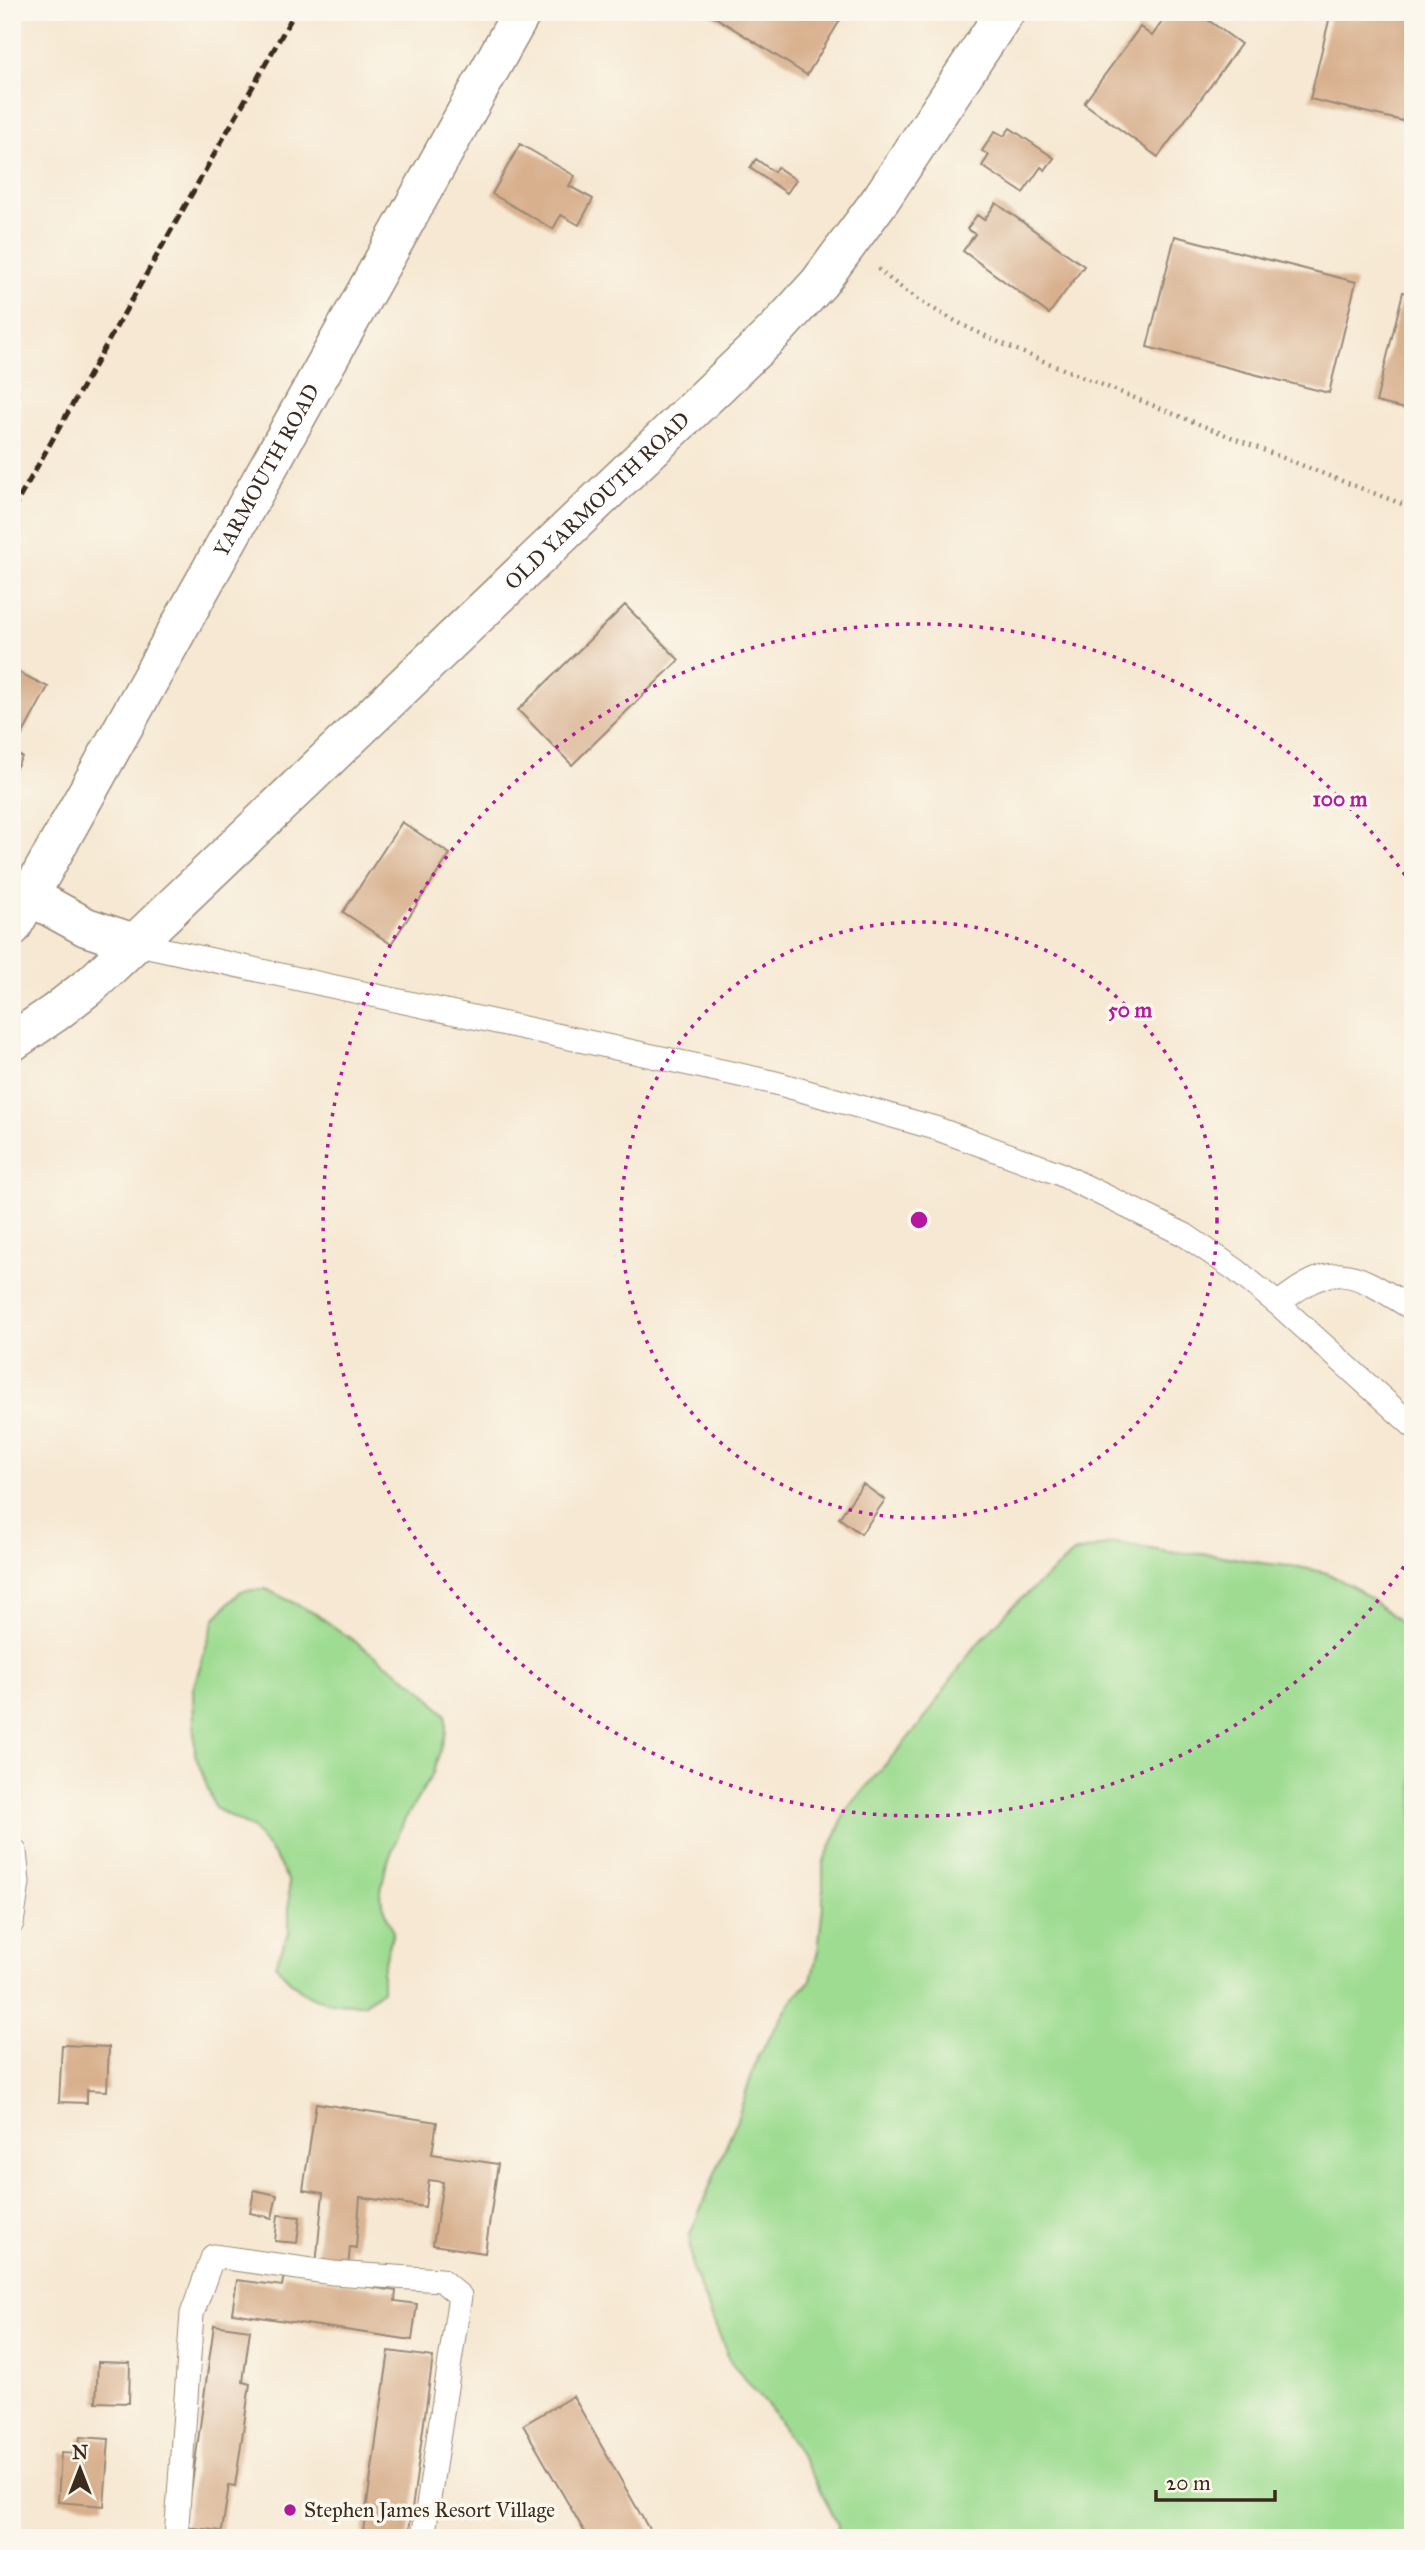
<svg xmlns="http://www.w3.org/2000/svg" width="1425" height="2550" font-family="'IM FELL Great Primer',serif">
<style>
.green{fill:#9edc91;stroke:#6c8358;stroke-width:2}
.building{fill:#d8b08e}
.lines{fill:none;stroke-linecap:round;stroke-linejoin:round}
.lane-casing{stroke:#988978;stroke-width:25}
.street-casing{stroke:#988978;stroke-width:41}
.secondary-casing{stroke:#988978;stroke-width:41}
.path{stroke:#988978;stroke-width:4.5;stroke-dasharray:2 5;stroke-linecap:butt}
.lane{stroke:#fff;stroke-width:23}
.street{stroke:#fff;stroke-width:38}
.secondary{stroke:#fff;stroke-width:38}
.rail{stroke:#3b2a1e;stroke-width:5;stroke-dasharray:10 5;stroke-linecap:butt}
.ring{fill:none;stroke:#b5179e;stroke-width:3.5;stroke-dasharray:3.5 7}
.poi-dot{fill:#b5179e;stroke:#fbf7ec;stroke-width:2.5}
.labels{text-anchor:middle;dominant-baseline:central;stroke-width:7;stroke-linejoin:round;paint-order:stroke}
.street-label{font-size:21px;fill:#3b2a1e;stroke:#fbf7ec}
.poi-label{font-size:21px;fill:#3b2a1e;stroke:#fbf7ec;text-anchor:start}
.centre{fill:#b5179e;stroke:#fbf7ec;stroke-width:3.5}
.ring-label{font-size:21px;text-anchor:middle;font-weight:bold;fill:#b5179e;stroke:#fbf7ec;stroke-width:7;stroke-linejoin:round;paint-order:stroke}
</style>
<rect width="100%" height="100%" fill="#fbf7ec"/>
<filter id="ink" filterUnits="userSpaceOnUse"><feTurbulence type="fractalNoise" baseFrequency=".0143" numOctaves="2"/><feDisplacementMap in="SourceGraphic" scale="14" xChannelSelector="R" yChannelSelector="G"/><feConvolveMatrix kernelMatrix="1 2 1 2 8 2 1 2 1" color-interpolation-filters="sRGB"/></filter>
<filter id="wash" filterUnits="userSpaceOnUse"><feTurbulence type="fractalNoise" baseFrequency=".00686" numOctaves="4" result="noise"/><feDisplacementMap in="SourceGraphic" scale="28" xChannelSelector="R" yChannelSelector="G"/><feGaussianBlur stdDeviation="1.57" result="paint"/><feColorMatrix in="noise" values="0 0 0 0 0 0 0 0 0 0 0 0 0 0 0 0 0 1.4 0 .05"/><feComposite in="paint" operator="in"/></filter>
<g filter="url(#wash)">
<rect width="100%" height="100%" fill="#f6e8d2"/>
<path class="green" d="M 1115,1543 L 1169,1552 L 1217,1555 L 1262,1563 L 1299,1567 L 1327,1573 L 1359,1590 L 1413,1632 L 1413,2538 L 837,2538 L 838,2525 L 810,2471 L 774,2413 L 731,2363 L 693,2271 L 689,2237 L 737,2120 L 758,2056 L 792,2000 L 811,1980 L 818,1951 L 823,1906 L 823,1863 L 847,1809 L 923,1721 L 971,1651 L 1013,1606 L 1074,1553 Z
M 266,1589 L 316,1614 L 419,1687 L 446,1715 L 446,1732 L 433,1773 L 404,1821 L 386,1866 L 380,1896 L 393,1932 L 382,1972 L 382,1990 L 364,2004 C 318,2004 306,2000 275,1965 L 289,1933 L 289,1882 L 275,1857 L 252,1828 L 215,1808 L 195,1754 L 193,1689 L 215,1618 L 241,1591 Z"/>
<g id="blocks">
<path class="building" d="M 707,12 L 834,12 L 842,17 L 807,75 Z
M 1169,12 L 1197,12 L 1241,44 L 1158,157 L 1084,103 L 1140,27 L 1152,36 Z
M 1331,12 L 1413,12 L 1413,81 L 1403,121 L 1310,99 Z
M 1010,128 L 1054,158 L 1045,170 L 1041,167 L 1023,193 L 982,166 L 989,155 L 982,151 L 995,131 L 1004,136 Z
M 520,144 L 575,176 L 569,186 L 593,199 L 579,225 L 561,215 L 553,229 L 492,194 Z
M 756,159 L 774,172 L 777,167 L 796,180 L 787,193 L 750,168 Z
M 996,203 L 1084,266 L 1049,314 L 963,251 L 975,234 L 967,229 L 977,215 L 984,220 Z
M 1175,236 L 1356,282 L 1329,393 L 1147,347 Z
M 1403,292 L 1413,294 L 1413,411 L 1376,402 Z
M 625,605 L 679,660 L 572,765 L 518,710 Z
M 12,669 L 48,687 L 13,752 L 22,757 L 12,775 Z
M 402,822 L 450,854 L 391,944 L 343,912 Z
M 863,1484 L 885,1500 L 861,1534 L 839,1518 Z
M 62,2045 L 109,2047 L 107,2091 L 87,2090 L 87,2103 L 59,2102 Z
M 316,2103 L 437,2122 L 432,2154 L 498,2164 L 485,2253 L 433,2245 L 443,2182 L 429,2180 L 425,2207 L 360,2197 L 356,2248 L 350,2247 L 348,2268 L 316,2265 L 323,2193 L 303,2190 Z
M 254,2190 L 277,2195 L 272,2218 L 250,2213 Z
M 278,2215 L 300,2217 L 297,2243 L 275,2241 Z
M 284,2274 L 396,2291 L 395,2301 L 417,2304 L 412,2340 L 232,2313 L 237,2280 L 282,2286 Z
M 214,2325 L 250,2330 L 243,2382 L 250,2384 L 235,2486 L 229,2485 L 222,2531 L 186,2527 Z
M 389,2351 L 433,2357 L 408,2538 L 362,2538 Z
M 98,2362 L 130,2363 L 129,2403 L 96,2402 Z
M 573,2396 L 654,2538 L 588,2538 L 523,2425 Z
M 80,2437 L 109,2439 L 104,2506 L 58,2502 L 61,2453 L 78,2454 Z"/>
</g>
</g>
<g filter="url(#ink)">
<use href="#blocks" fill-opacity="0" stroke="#988978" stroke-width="2"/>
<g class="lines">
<defs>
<path id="lane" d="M 134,943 L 776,1083 L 935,1128 L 1058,1173 L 1185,1235 L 1236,1270 L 1278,1304 L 1413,1426
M 1278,1304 C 1337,1256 1355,1274 1413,1309
M 12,1848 L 15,1851 L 18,1883 L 12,1923
M 176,2538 L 192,2314 L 213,2256 L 333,2273 L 441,2280 L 460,2296 L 423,2538"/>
<g id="street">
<path d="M 30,896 L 86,927 L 134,943"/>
<path id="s1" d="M 12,1042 L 56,1012 L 93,983 L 775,331 L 819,283 L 881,199 L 1005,12"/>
</g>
<g id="secondary">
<path id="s2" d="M 12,927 L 522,12"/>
</g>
</defs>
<use href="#lane" class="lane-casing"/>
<use href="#street" class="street-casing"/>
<use href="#secondary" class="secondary-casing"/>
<path class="path" d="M 878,269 C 943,326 1031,355 1110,388 C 1211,429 1311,470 1413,508"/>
<use href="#lane" class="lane"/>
<use href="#street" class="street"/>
<use href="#secondary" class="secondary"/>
<path class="rail" d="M 12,511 L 295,12"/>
</g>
</g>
<g class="ring">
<circle cx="919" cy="1220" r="298"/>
<path d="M1410 1558A596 596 0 1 1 1410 882"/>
</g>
<circle class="poi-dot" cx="290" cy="2510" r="7"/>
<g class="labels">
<g class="street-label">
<text stroke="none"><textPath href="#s2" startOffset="523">YARMOUTH ROAD</textPath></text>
<text stroke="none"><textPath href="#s1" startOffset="798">OLD YARMOUTH ROAD</textPath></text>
</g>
<g class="poi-label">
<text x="304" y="2510">Stephen James Resort Village</text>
</g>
</g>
<circle cx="919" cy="1220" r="10" class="centre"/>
<g class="ring-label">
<text x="1340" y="806">100 m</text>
<text x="1130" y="1017">50 m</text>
</g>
<rect width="1425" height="2550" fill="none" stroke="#fbf7ec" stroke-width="42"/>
<g transform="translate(80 2469)" stroke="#fbf7ec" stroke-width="5" paint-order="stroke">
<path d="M0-5L12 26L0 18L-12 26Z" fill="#3b2a1e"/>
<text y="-10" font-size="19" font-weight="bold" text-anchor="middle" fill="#3b2a1e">N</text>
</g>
<path d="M1156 2490v10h119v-10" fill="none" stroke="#3b2a1e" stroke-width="3.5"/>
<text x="1166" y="2490" font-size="21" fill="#3b2a1e" stroke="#fbf7ec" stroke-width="5" paint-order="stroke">20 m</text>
</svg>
